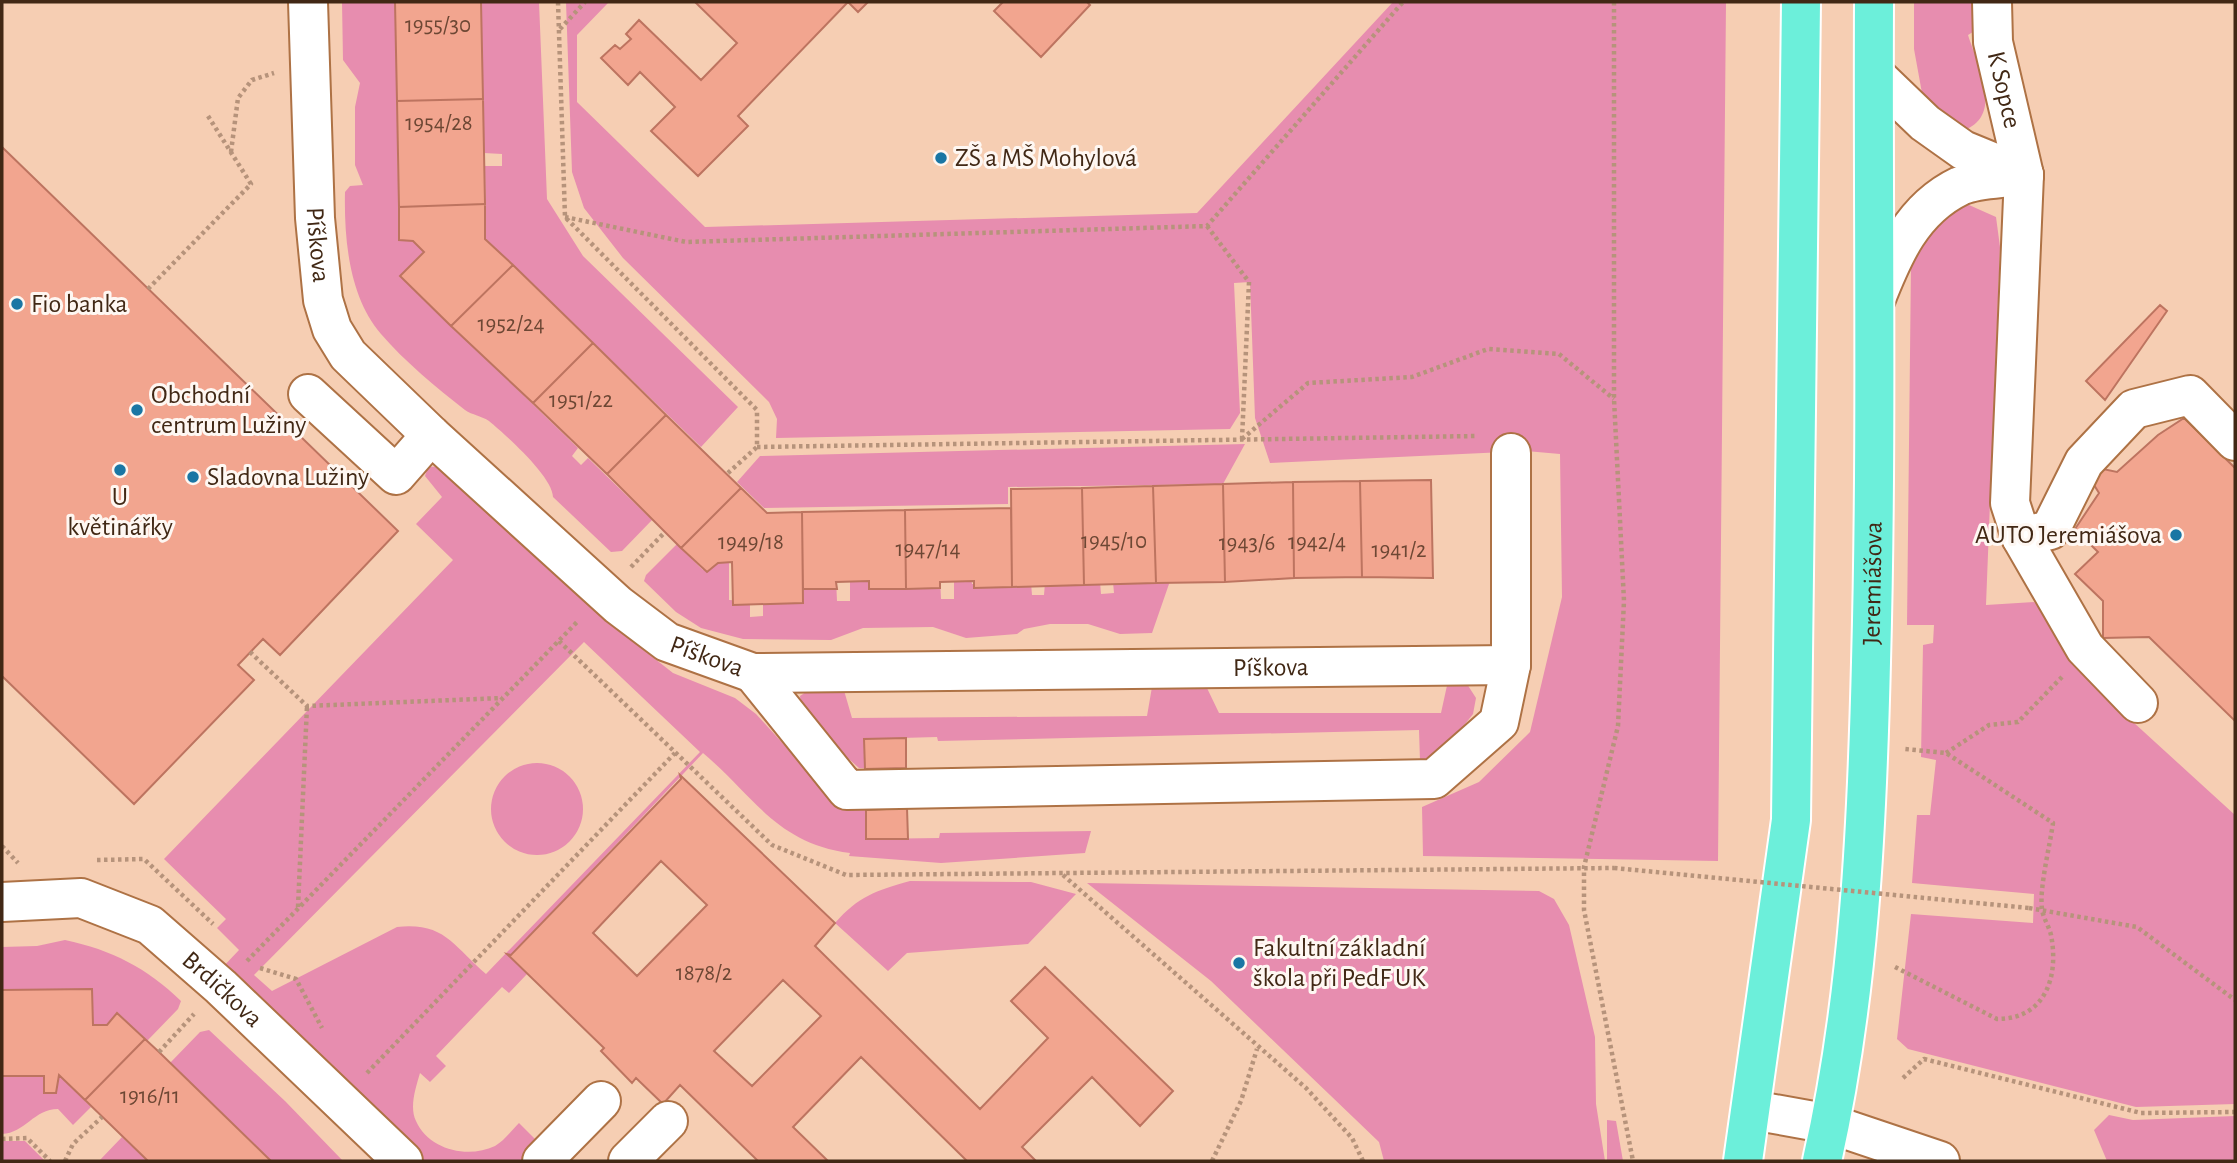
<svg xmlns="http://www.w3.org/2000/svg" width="2237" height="1163" font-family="'Alegreya Sans',sans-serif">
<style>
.green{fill:#e78daf;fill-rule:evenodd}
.building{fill:#f2a58f;stroke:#bd7460;stroke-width:2;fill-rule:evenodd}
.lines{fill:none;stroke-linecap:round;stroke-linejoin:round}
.minor-casing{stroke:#ae7245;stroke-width:42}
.major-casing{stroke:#fff;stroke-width:42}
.path{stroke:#b6937b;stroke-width:4.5;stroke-dasharray:3.5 3.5;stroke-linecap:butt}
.minor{stroke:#fff;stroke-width:38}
.major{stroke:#6cefda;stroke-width:38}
.path-bridge{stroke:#b6937b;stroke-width:4.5;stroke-dasharray:3.5 3.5;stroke-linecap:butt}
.poi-dot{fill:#1a76a4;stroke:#fef7f2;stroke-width:2.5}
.labels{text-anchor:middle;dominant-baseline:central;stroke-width:6;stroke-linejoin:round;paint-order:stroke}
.number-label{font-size:23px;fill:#6d4734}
.street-label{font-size:26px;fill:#412815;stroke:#fef7f2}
.poi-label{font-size:26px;fill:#412815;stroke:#fef7f2;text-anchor:start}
</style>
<rect width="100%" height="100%" fill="#f6ceb3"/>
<path class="green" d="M 342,2 L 395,2 L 399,240 L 414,240 L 425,250 L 400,276 L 578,448 L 572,456 L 581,465 L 588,458 L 652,520 L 622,551 L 611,552 L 553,497 C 553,477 506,435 489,421 C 482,416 472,415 465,410 C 437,388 404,361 381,334 C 349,297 344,239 345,192 L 350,186 L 363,185 L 355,165 L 355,107 L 360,83 L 343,60 Z
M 481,2 L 539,2 L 547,199 L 583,256 L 738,407 L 701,447 L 486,239 L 485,166 L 502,166 L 502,154 L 484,153 Z
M 566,2 L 609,2 L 577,35 L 577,102 L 705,227 L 1197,213 L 1393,2 L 1726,2 L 1718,861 L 1423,856 L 1422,807 L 1479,782 L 1530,732 L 1562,597 L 1560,454 L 1526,451 L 1270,463 L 1255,418 L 1250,282 L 1234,283 L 1240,413 L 1230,429 L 776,438 L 777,419 L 769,402 L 623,258 L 584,208 L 572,172 Z
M 1914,2 L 1983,2 L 1983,26 L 1968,35 C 1977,64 2004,114 1965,130 L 1924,104 L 1914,49 Z
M 1969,205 L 1996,217 L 2000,247 L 1986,605 L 2034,602 L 2121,711 L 2235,815 L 2235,1104 L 2136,1107 L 1908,1049 L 1897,1039 L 1911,914 L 2033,923 L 2034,894 L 1912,883 L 1917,815 L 1930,815 L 1936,760 L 1921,757 L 1923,645 L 1933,643 L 1934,625 L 1907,625 L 1911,264 L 1936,217 Z
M 1245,444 L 1223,484 L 1008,487 L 1008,504 L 764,508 L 737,482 L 760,456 Z
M 446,466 L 641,648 L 673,673 L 735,698 L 756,714 L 806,769 L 866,806 L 866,839 L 939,838 L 940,833 L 1091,831 L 1085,853 L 941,863 L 849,856 L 850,853 C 776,843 755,797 703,753 L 511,955 L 508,954 L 527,974 L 509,993 L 502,987 L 436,1056 L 446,1066 L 430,1082 L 420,1073 C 416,1087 409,1107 416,1121 C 429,1150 468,1159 495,1146 C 504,1141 512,1130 519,1123 L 542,1146 L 528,1161 L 421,1161 L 221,969 L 239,950 L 217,928 L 226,919 L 164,859 L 453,560 L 416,524 L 442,497 L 425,476 L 428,467 ZM 584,642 L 700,752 L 486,974 C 453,946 445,922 397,927 L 272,991 L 254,975 Z
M 677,544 L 703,570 L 714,559 L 729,558 L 729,600 L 750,601 L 750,617 L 763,616 L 763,601 L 801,586 L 835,586 L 836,579 L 837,601 L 850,601 L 850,579 L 868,578 L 868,586 L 939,584 L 940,577 L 941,599 L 954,599 L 954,578 L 971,577 L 972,584 L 1031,583 L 1032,595 L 1044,595 L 1045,583 L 1100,582 L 1101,594 L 1114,593 L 1113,582 L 1170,581 L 1169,584 L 1152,633 L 1120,634 L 1088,624 L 1050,624 L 1024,629 L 1017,634 L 966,638 L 933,627 L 863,628 L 831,640 L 743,639 L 701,628 L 676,612 L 644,581 L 646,575 Z
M 1448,681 L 1467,684 L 1476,698 L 1473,714 L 1439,757 L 1420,761 L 1419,730 L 938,741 L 937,737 L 865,739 L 865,769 L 906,768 L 907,771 L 859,768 L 823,736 L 802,711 L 800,696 L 812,688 L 843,687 L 852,718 L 1147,716 L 1152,687 L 1206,686 L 1219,713 L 1441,713 Z
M491 809a46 46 0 1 1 92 0a46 46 0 1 1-92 0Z
M 910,881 L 1031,882 L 1076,894 L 1028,944 L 907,953 L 888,971 L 835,923 C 859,896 875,891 910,881 Z
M 1087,883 L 1539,891 L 1554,899 L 1569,925 L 1595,1037 L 1596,1104 L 1605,1161 L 1384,1161 L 1379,1142 L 1211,981 Z
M 65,940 C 112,950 147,968 181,1001 L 178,1009 L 147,1041 L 118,1013 L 107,1025 L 93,1025 L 92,989 L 2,990 L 2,947 L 37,946 Z
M 209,1030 L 285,1101 L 343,1161 L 271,1161 L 170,1063 L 200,1032 Z
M 59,1075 L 91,1107 L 73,1125 L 58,1109 C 34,1109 25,1133 2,1134 L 2,1076 L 44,1076 L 44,1093 L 56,1093 Z
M 2109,1115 L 2133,1120 L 2235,1116 L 2235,1161 L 2107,1161 L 2094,1130 Z
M 1607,1120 L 1616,1121 L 1623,1161 L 1607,1161 Z
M 122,1137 L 148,1161 L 99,1161 Z
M 2,1141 L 25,1141 L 45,1161 L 2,1161 Z"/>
<path class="building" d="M 395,2 L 481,2 L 483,99 L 397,101 Z
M 695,2 L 868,2 L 858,12 L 848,2 L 738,116 L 748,126 L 698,176 L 651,131 L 675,107 L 640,72 L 628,85 L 601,58 L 615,45 L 620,49 L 631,39 L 626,34 L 639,20 L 701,80 L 737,43 Z
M 1003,2 L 1087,2 L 1090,5 L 1041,57 L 994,11 Z
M 483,99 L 485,204 L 399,207 L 397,101 Z
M 2,147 L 398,531 L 280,655 L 263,639 L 238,665 L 254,680 L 134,804 L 2,676 Z
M 485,204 L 485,239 L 513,265 L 451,326 L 400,276 L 424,252 L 413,241 L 399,240 L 399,207 Z
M 513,265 L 593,343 L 533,403 L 451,326 Z
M 2160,305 L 2167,311 L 2105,400 L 2086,381 Z
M 593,343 L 666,415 L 607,474 L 533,403 Z
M 666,415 L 741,488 L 681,548 L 607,474 Z
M 2184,418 L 2235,468 L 2235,721 L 2149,637 L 2103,638 L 2103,601 L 2075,574 L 2098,552 L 2075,529 L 2099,493 L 2094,485 L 2094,477 L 2103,469 L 2117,472 L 2158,435 Z
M 1431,480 L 1433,578 L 1362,577 L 1360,481 Z
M 1360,481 L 1362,577 L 1294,578 L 1293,482 Z
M 1293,482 L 1294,578 L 1225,582 L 1223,484 Z
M 1223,484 L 1225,582 L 1156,583 L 1153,486 Z
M 1153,486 L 1156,583 L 1084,585 L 1082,488 Z
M 741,488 L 767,513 L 802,512 L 803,603 L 733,605 L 732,562 L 718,563 L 707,572 L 681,548 Z
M 1082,488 L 1084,585 L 1012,587 L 1011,489 Z
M 1011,508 L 1012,587 L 974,588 L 974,581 L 940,582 L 940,588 L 906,589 L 905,510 Z
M 905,510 L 906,589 L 869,589 L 869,581 L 836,582 L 837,589 L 803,589 L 802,512 Z
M 906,738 L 906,768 L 865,769 L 864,739 Z
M 680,775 L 835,923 L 815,946 L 980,1109 L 1048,1038 L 1011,1001 L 1045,967 L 1173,1091 L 1140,1126 L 1092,1077 L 1022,1147 L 1036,1161 L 967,1161 L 861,1057 L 793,1127 L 828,1161 L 758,1161 L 680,1085 L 663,1104 L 636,1078 L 632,1083 L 601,1051 L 604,1048 L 507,954 L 511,955 L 681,779 ZM 661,861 L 707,905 L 637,976 L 593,933 ZM 783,980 L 821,1016 L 752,1086 L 714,1051 Z
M 907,808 L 908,839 L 866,839 L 866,810 Z
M 92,989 L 93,1025 L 107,1025 L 117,1013 L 145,1039 L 85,1100 L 59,1075 L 56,1093 L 44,1093 L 44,1076 L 2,1076 L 2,990 Z
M 145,1039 L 159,1052 L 271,1161 L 148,1161 L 85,1100 Z"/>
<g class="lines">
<defs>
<g id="minor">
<path id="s1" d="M 308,2 L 315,218 L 323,300 L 332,329 L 348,355 L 431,435 L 618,605 L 667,642 L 753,673 L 1511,665"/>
<path id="s2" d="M 1992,2 L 1993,42 L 2024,175 L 2010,503 L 2021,537 L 2050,530 L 2084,462 L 2134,409 L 2190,395 L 2235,441"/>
<path d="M 1874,74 L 1925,123 L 1963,150 L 2024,175"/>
<path d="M 1875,301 C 1893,255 1912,209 1960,186 C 1978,178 2005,179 2024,175"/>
<path d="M 308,394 L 396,475 L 431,435"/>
<path d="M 2021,537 L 2085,648 L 2138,703"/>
<path d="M 753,673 L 847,790 L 1434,779 L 1499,722 L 1511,665 L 1511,453"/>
<path id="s3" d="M 2,902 L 81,898 L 150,925 L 221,987 L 403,1161"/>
<path d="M 1752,1110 L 1830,1124 L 1940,1161"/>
<path d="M 542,1161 L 601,1101"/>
<path d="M 628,1161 L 668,1121"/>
</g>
<g id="major">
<path d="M 1743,1161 L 1791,820 L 1801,2"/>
<path id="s4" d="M 1822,1161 C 1859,997 1867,829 1871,662 C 1877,442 1873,222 1874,2"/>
</g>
</defs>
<use href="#minor" class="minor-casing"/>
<use href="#major" class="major-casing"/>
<path class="path" d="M 558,2 L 565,217 L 757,410 L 757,447 L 728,473
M 1614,2 L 1614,399 L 1624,601 L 1618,726 L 1584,867 L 1584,910 L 1633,1161
M 560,29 L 585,2
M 231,152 L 238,98 L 252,80 L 274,73
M 565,217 L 686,242 L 1207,226 L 1403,2
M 1207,226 L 1249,282 L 1242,439
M 148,289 L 251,184 L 208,116
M 1242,439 L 1308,383 L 1412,377 L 1488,349 L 1559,354 L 1614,399
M 757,447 L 1477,436
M 631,567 L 665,532
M 559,641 L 772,845 L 846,875 L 1614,868
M 250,652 L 307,706 L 502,698
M 1946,753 L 1989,725 L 2018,722 L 2062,677
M 2,846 L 18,863
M 97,860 L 144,859 L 213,924
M 1063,875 L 1306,1088 L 1352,1138 L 1363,1161
M 298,907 L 307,706
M 2029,908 L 2137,927 L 2235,1000
M 247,961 L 578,621
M 1895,967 L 1997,1019 C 2046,1019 2059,976 2051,935 C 2049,926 2043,918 2042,909 C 2039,889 2050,845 2053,823 L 1946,753 L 1905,749
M 260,968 L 296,979 L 322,1028
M 159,1052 L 194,1014
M 367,1073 L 675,753
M 1903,1078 L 1924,1059 L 2141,1113 L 2235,1112
M 2,1139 L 27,1138 L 50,1161
M 65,1161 L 73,1144 L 102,1117
M 1212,1161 L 1241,1101 L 1257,1049"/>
<use href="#minor" class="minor"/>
<use href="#major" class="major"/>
<path class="path-bridge" d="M 1614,868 L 2029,908"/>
</g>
<g class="poi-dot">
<circle cx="941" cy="158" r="7"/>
<circle cx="17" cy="304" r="7"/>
<circle cx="137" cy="410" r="7"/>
<circle cx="120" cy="470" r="7"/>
<circle cx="193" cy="477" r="7"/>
<circle cx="2176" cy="535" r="7"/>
<circle cx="1239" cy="963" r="7"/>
</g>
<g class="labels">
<g class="number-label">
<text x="438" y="25">1955/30</text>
<text x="439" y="123">1954/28</text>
<text x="511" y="324">1952/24</text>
<text x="581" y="400">1951/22</text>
<text x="1114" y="541">1945/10</text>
<text x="751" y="542">1949/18</text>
<text x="1317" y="542">1942/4</text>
<text x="1247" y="543">1943/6</text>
<text x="928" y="549">1947/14</text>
<text x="1399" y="550">1941/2</text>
<text x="704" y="973">1878/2</text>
<text x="150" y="1096">1916/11</text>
</g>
<g class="street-label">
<text stroke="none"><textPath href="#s2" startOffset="89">K Sopce</textPath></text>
<text stroke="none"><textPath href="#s1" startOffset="243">Píškova</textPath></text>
<text stroke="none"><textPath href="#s4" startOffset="581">Jeremiášova</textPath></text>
<text stroke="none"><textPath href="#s1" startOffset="831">Píškova</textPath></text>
<text stroke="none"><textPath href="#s1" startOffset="1398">Píškova</textPath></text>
<text stroke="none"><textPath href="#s3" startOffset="250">Brdičkova</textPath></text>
</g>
<g class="poi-label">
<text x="955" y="158">ZŠ a MŠ Mohylová</text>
<text x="31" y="304">Fio banka</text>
<text x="151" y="395">Obchodní<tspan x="151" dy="30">centrum Lužiny</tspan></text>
<text x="207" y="477">Sladovna Lužiny</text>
<text x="120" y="497" text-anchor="middle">U<tspan x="120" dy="30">květinářky</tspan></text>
<text x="2162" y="535" text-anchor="end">AUTO Jeremiášova</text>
<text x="1253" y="948">Fakultní základní<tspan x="1253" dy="30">škola při PedF UK</tspan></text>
</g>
</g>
<rect width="2237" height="1163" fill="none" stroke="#412815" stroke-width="7"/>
</svg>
